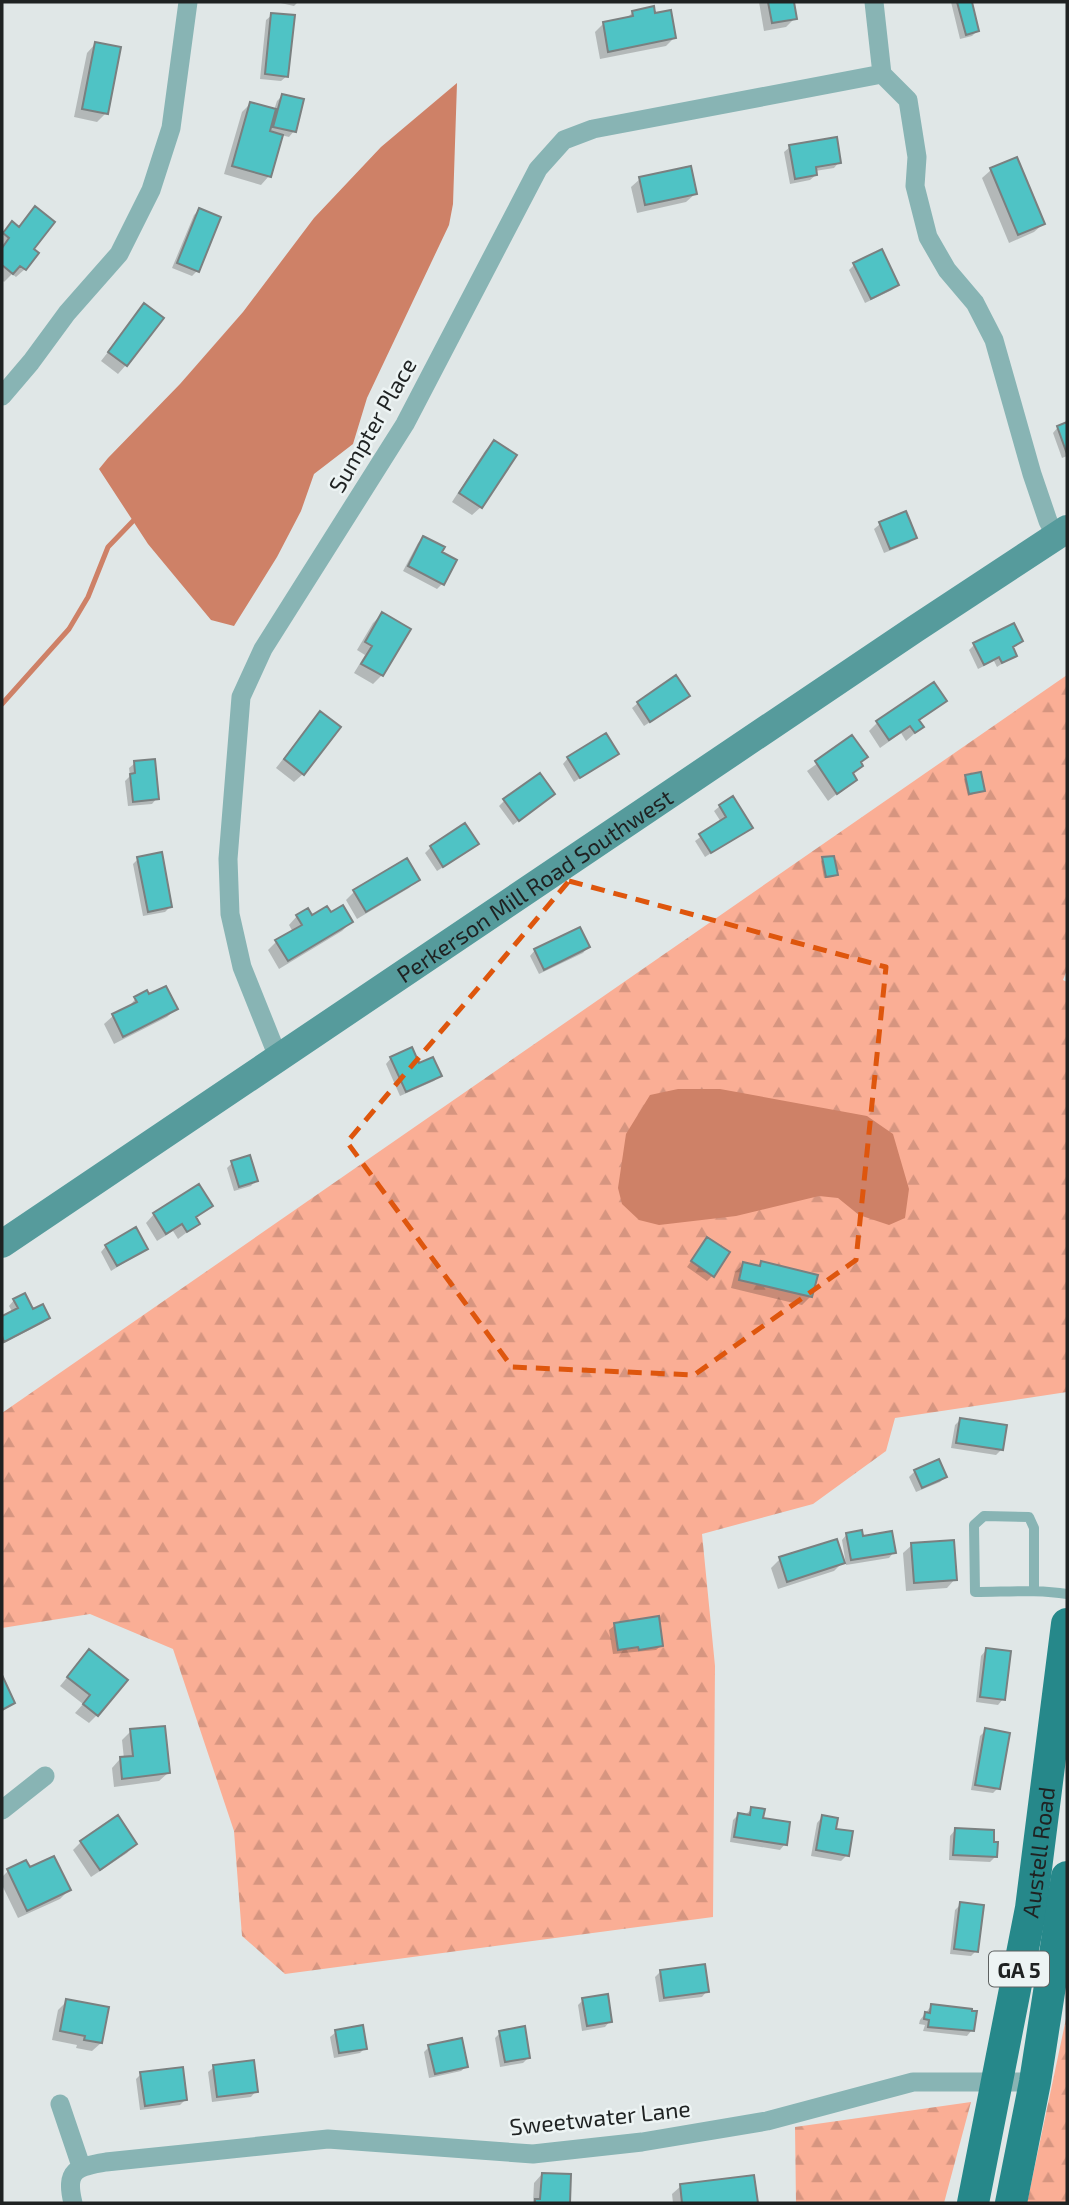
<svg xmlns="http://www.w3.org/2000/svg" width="1069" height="2205" font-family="'Exo 2',sans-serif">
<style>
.forest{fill:url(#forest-firs)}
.water{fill:#ce8167}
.shadow{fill:#0003}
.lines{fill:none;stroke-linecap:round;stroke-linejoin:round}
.stream{stroke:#ce8167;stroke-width:5}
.building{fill:#4fc3c5;stroke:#7a8080;stroke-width:2}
.lane{stroke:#88b4b4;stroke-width:10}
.street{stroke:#88b4b4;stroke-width:19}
.secondary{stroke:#569b9c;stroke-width:28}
.primary{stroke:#26888a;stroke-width:32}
.marked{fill:none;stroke:#de560d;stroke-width:5;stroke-dasharray:14 9;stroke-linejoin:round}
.labels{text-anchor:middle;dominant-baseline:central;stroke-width:5;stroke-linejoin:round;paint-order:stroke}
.shield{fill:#edf4f4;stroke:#5d6161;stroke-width:2}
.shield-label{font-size:21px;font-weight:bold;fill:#1f2222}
.street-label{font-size:23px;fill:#1f2222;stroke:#edf4f4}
</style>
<defs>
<pattern id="forest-firs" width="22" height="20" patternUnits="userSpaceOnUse" patternTransform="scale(1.75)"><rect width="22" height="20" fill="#faae95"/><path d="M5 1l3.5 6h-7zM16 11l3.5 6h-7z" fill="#d69580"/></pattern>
</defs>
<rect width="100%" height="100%" fill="#e0e7e7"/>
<path class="forest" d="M 1067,675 L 1067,970 L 1063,980 L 1067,982 L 1067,1392 L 895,1418 L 886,1451 L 813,1504 L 702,1534 L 715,1666 L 713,1917 L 285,1974 L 242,1936 L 234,1831 L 173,1649 L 90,1614 L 2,1628 L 2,1413 Z
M 1067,2014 L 1067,2203 L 1027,2203 Z
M 971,2102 L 944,2203 L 796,2203 L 795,2127 Z"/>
<path class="water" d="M 457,83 L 453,204 L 449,225 L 367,398 L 353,444 L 314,474 L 301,511 L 277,557 L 234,626 L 211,620 L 148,544 L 99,469 L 108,458 L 180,384 L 243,312 L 314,218 L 381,147 Z
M 678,1089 L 720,1089 L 867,1116 L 893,1134 L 909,1189 L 905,1218 L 889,1225 L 859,1215 L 838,1198 L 819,1196 L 736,1216 L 659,1225 L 639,1220 L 622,1204 L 618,1188 L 626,1134 L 650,1095 Z"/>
<path class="shadow" d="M 276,2 L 298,2 L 294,6 Z
M 759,2 L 798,2 L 792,3 L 795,18 L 786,27 L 764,31 Z
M 951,2 L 970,2 L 977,31 L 972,36 L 960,39 Z
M 633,12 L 674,38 L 666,46 L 600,59 L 595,32 L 603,24 L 626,19 Z
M 272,15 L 287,76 L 281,81 L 260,79 L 266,20 Z
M 95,44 L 106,113 L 97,122 L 74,117 L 87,53 Z
M 282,96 L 294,131 L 289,137 L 281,135 L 269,176 L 261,185 L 224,174 L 242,112 L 250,104 L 274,110 L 277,101 Z
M 790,147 L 839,162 L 834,168 L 815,171 L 816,175 L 810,180 L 790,184 L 784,152 Z
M 991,170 L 1043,224 L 1034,232 L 1009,243 L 982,178 Z
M 640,179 L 695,194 L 686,202 L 637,213 L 631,187 Z
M 199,210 L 197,271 L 192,276 L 172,268 L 194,215 Z
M 27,217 L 31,249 L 25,269 L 16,277 L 12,274 L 4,282 L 2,280 L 2,234 L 12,224 L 18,228 Z
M 854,265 L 897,284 L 892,290 L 865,303 L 849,270 Z
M 145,305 L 126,365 L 118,374 L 101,361 Z
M 1067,424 L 1067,456 L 1062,458 L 1053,433 L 1058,427 Z
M 494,442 L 481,507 L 472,515 L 452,502 L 485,451 Z
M 880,524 L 915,537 L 909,543 L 884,553 L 874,529 Z
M 423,538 L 443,583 L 437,589 L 403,571 L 418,543 Z
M 382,614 L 408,630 L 382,675 L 373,684 L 354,673 L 365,655 L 357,650 L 373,623 Z
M 1013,626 L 1021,641 L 1012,648 L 1015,655 L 997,667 L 994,661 L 978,669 L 969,650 L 974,645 Z
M 944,700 L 918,721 L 922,727 L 906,741 L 901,733 L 880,748 L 869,731 L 877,723 Z
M 682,701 L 644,726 L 632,708 L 638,703 Z
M 312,722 L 303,774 L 294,782 L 276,768 Z
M 852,738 L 861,766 L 852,775 L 855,779 L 828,801 L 807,771 Z
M 617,753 L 574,782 L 563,764 L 568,758 Z
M 135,763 L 157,798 L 152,804 L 128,806 L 125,781 L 130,776 L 129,768 Z
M 966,777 L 984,790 L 968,796 L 964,779 Z
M 553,794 L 513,825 L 499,806 L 504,801 Z
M 720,806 L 751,827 L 705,857 L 695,841 L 721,822 L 714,811 Z
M 431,847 L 472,849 L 437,871 L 425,853 Z
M 138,859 L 170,907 L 165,912 L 143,916 L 133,864 Z
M 823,859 L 836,874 L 833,877 L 824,878 L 821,861 Z
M 418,879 L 409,888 L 357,919 L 346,900 L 354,892 Z
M 331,914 L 351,922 L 342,931 L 279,969 L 268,950 L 276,942 L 293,932 L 289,925 L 297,916 L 312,918 Z
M 588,947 L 583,953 L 539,974 L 530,956 L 535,950 Z
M 148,997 L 176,1009 L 167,1017 L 114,1044 L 104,1024 L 113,1016 L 128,1008 L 136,998 Z
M 391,1058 L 418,1065 L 440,1075 L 434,1081 L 400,1096 L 386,1064 Z
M 232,1163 L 256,1180 L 251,1186 L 234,1191 L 227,1168 Z
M 211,1206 L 195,1219 L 198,1224 L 178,1239 L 173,1231 L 157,1241 L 146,1223 L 154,1214 Z
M 707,1239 L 712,1276 L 707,1281 L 687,1267 Z
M 106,1246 L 146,1249 L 111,1271 L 101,1252 Z
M 762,1263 L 811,1296 L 802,1305 L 731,1288 L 735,1272 L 744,1264 L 758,1267 Z
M 14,1300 L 48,1318 L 43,1323 L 2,1344 L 2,1318 L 13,1313 L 9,1306 Z
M 960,1420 L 1001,1450 L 996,1455 L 951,1448 L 955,1425 Z
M 915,1471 L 945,1477 L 940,1482 L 916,1492 L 909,1477 Z
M 847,1534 L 894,1552 L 889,1558 L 846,1565 L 842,1540 Z
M 912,1545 L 955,1579 L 947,1588 L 906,1591 L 903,1553 Z
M 780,1559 L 843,1562 L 834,1571 L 778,1589 L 771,1568 Z
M 615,1625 L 662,1645 L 656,1650 L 613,1654 L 609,1630 Z
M 986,1650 L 1003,1699 L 998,1705 L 976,1702 L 981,1656 Z
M 89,1651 L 97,1715 L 89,1723 L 75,1713 L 83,1704 L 60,1686 Z
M 986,1730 L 998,1788 L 993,1793 L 971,1790 L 980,1736 Z
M 131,1731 L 168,1773 L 159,1781 L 114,1787 L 112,1768 L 120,1759 L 124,1759 L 122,1740 Z
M 752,1809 L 785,1844 L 780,1850 L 730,1842 L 733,1820 L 738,1815 L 746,1814 Z
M 822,1817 L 834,1830 L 847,1855 L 841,1861 L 811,1856 L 817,1823 Z
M 955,1830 L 996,1856 L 990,1862 L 949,1860 L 950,1836 Z
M 81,1842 L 135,1844 L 127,1853 L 91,1877 L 73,1850 Z
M 26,1862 L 29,1870 L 69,1890 L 60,1899 L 18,1918 L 2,1885 L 2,1877 L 8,1871 Z
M 961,1904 L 976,1951 L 971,1956 L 950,1954 L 955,1910 Z
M 661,1971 L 707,1991 L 702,1997 L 659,2002 L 655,1977 Z
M 583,2000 L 610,2021 L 605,2027 L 582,2031 L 578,2005 Z
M 67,2001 L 101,2043 L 92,2051 L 76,2048 L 77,2045 L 52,2040 L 58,2010 Z
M 932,2005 L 972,2030 L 967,2036 L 923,2031 L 925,2025 L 919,2024 L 920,2020 Z
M 336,2032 L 365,2048 L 360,2053 L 334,2058 L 330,2037 Z
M 500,2033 L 529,2057 L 523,2063 L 500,2067 L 495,2038 Z
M 429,2047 L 467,2066 L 461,2071 L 429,2078 L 424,2052 Z
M 214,2067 L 256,2091 L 251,2097 L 212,2102 L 208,2072 Z
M 141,2074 L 185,2100 L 180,2105 L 140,2110 L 136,2079 Z
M 542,2174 L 569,2176 L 568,2203 L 533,2203 L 534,2183 Z
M 681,2186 L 756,2202 L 673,2203 L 672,2194 Z"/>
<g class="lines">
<path class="stream" d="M 2,704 L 69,629 L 88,597 L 108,547 L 133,521"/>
</g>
<path class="building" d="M 768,2 L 794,2 L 797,19 L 772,23 Z
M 957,2 L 972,2 L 979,31 L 966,35 Z
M 654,6 L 655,13 L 671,10 L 676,38 L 608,52 L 603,22 L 633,16 L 632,11 Z
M 271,13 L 295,15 L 288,77 L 265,74 Z
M 95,42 L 121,47 L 108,114 L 82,109 Z
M 282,94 L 304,99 L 296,132 L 273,127 Z
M 250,102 L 276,109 L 270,131 L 283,135 L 271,177 L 232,166 Z
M 837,137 L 841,163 L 816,167 L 817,175 L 795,179 L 789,145 Z
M 1017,157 L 1045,224 L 1018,235 L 990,168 Z
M 691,166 L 697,194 L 645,205 L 639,177 Z
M 35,206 L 55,222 L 34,249 L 39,253 L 26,270 L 20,266 L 13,274 L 2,265 L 2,248 L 9,238 L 3,233 L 12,221 L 19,227 Z
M 199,208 L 221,217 L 199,272 L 177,263 Z
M 882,249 L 899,285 L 871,299 L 853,263 Z
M 144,303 L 164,318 L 127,366 L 108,352 Z
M 1067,422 L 1067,454 L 1057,426 Z
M 494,440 L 517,455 L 482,508 L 459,493 Z
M 906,511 L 917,538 L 890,549 L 879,522 Z
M 423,536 L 445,547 L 442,552 L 457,560 L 444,585 L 408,566 Z
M 382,612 L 411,629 L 383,676 L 361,664 L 372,646 L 365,642 Z
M 1014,623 L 1023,641 L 1013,647 L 1017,656 L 1002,663 L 999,657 L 984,665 L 973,643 Z
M 676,675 L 690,696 L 650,722 L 637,702 Z
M 934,682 L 947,701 L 919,720 L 924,727 L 915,733 L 910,726 L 889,740 L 876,721 Z
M 320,711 L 341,727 L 304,775 L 284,759 Z
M 606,733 L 619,754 L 580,778 L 567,757 Z
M 852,735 L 868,757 L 861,762 L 863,766 L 853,773 L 857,780 L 837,794 L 815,761 Z
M 155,759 L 159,799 L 133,802 L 130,774 L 135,773 L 134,761 Z
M 981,772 L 985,791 L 969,794 L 965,775 Z
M 540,773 L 555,794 L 519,821 L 503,799 Z
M 733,796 L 753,828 L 711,853 L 699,834 L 726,817 L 719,805 Z
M 465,823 L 479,844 L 443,867 L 430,846 Z
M 162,852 L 172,907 L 148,912 L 137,857 Z
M 834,856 L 838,875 L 826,877 L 822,857 Z
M 407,858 L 420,880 L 366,912 L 353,890 Z
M 343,905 L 353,922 L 288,961 L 275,940 L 302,925 L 296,915 L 308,908 L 312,915 L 327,906 L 331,912 Z
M 580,927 L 590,947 L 544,970 L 534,949 Z
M 166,986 L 178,1009 L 123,1037 L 112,1014 L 137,1002 L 134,997 L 147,990 L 149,994 Z
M 412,1047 L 419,1063 L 433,1057 L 442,1076 L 406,1092 L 390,1057 Z
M 250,1155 L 258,1181 L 239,1187 L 231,1161 Z
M 199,1184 L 213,1206 L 196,1217 L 200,1224 L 187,1232 L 182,1224 L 166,1234 L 153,1213 Z
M 136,1227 L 148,1249 L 117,1266 L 105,1245 Z
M 707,1237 L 730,1252 L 714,1277 L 691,1261 Z
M 761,1261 L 818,1275 L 812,1297 L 739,1280 L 743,1262 L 760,1266 Z
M 25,1293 L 33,1309 L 43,1304 L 50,1318 L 4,1342 L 2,1336 L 2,1316 L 18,1308 L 13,1299 Z
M 960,1418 L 1007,1425 L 1003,1450 L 956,1443 Z
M 939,1459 L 947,1477 L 922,1488 L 914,1470 Z
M 862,1530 L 863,1536 L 892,1531 L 896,1553 L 851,1560 L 846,1533 Z
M 837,1539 L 845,1563 L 787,1582 L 779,1557 Z
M 954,1540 L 957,1580 L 914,1583 L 911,1543 Z
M 659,1616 L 663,1646 L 639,1650 L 638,1647 L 618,1650 L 614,1623 Z
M 986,1648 L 1011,1651 L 1005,1700 L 980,1697 Z
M 89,1649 L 128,1680 L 98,1716 L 83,1704 L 90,1695 L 67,1677 Z
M 2,1675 L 15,1703 L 2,1710 Z
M 165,1726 L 170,1773 L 122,1779 L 120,1757 L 133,1756 L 130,1729 Z
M 985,1728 L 1010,1733 L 1000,1789 L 975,1785 Z
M 751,1807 L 765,1809 L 763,1818 L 790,1822 L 787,1845 L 734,1837 L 738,1813 L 750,1815 Z
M 118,1815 L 137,1844 L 100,1870 L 80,1841 Z
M 822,1815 L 838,1818 L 836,1829 L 853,1831 L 849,1856 L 816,1850 Z
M 955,1828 L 994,1830 L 994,1842 L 998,1842 L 997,1857 L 953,1855 Z
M 54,1856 L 71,1890 L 27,1911 L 7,1869 L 26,1860 L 30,1867 Z
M 960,1902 L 984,1905 L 978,1952 L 954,1949 Z
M 705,1964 L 709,1992 L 664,1998 L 660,1970 Z
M 608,1994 L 612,2022 L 587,2026 L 582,1998 Z
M 66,1999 L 109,2007 L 102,2043 L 84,2040 L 85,2036 L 60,2031 Z
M 931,2004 L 972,2009 L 972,2011 L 977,2011 L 974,2031 L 928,2027 L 929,2020 L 924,2019 L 925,2012 L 930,2013 Z
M 363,2025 L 367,2049 L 339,2053 L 335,2030 Z
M 525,2026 L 530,2058 L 505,2062 L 499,2031 Z
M 462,2038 L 468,2067 L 435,2074 L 428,2045 Z
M 254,2060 L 258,2092 L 217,2097 L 213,2065 Z
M 183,2067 L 187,2100 L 145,2106 L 140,2072 Z
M 542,2173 L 571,2174 L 570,2203 L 535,2203 L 535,2199 L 540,2199 Z
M 754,2175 L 758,2203 L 682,2203 L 680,2184 Z"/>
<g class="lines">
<path class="lane" d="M 1034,1591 L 1034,1528 L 1029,1517 L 984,1516 L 974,1525 L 975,1592 C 1006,1592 1037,1589 1067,1594"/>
<path class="street" d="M 874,2 L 882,74 L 908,100 L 917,157 L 915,186 L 928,237 L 947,270 L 975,303 L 994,340 L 1032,474 L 1048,521 L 1056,536
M 2,396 L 31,362 L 67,313 L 119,254 L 151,190 L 171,128 L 188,2
M 278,1057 L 242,967 L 230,914 L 228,859 L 241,697 L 263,649 L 405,424 L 538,169 L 564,140 L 593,129 L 882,74
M 2,1810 L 45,1776
M 60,2104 L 81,2166
M 73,2203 C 65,2170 76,2167 106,2162 L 328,2139 L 533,2154 L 642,2142 L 767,2121 L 913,2082 L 1035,2082"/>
<path class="secondary" id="s1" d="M 2,1244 L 915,629 L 1067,529"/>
<g class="primary">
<path id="s2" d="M 973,2203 L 1031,1908 L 1067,1624"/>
<path d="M 1011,2203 L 1035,2082 L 1067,1877"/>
</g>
</g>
<path class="marked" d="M 569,881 L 886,967 L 856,1260 L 694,1375 L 512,1367 L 347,1142 Z"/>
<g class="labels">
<rect class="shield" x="989" y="1951.5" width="60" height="35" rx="5"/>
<g class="shield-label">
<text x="1019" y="1969">GA 5</text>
</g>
<g class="street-label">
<text transform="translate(372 425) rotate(-60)">Sumpter Place</text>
<text stroke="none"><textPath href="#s1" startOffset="642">Perkerson Mill Road Southwest</textPath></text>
<text stroke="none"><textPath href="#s2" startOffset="357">Austell Road</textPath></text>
<text transform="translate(600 2117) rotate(-6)">Sweetwater Lane</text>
</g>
</g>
<rect width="1069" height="2205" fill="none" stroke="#1f2222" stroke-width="7"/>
</svg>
